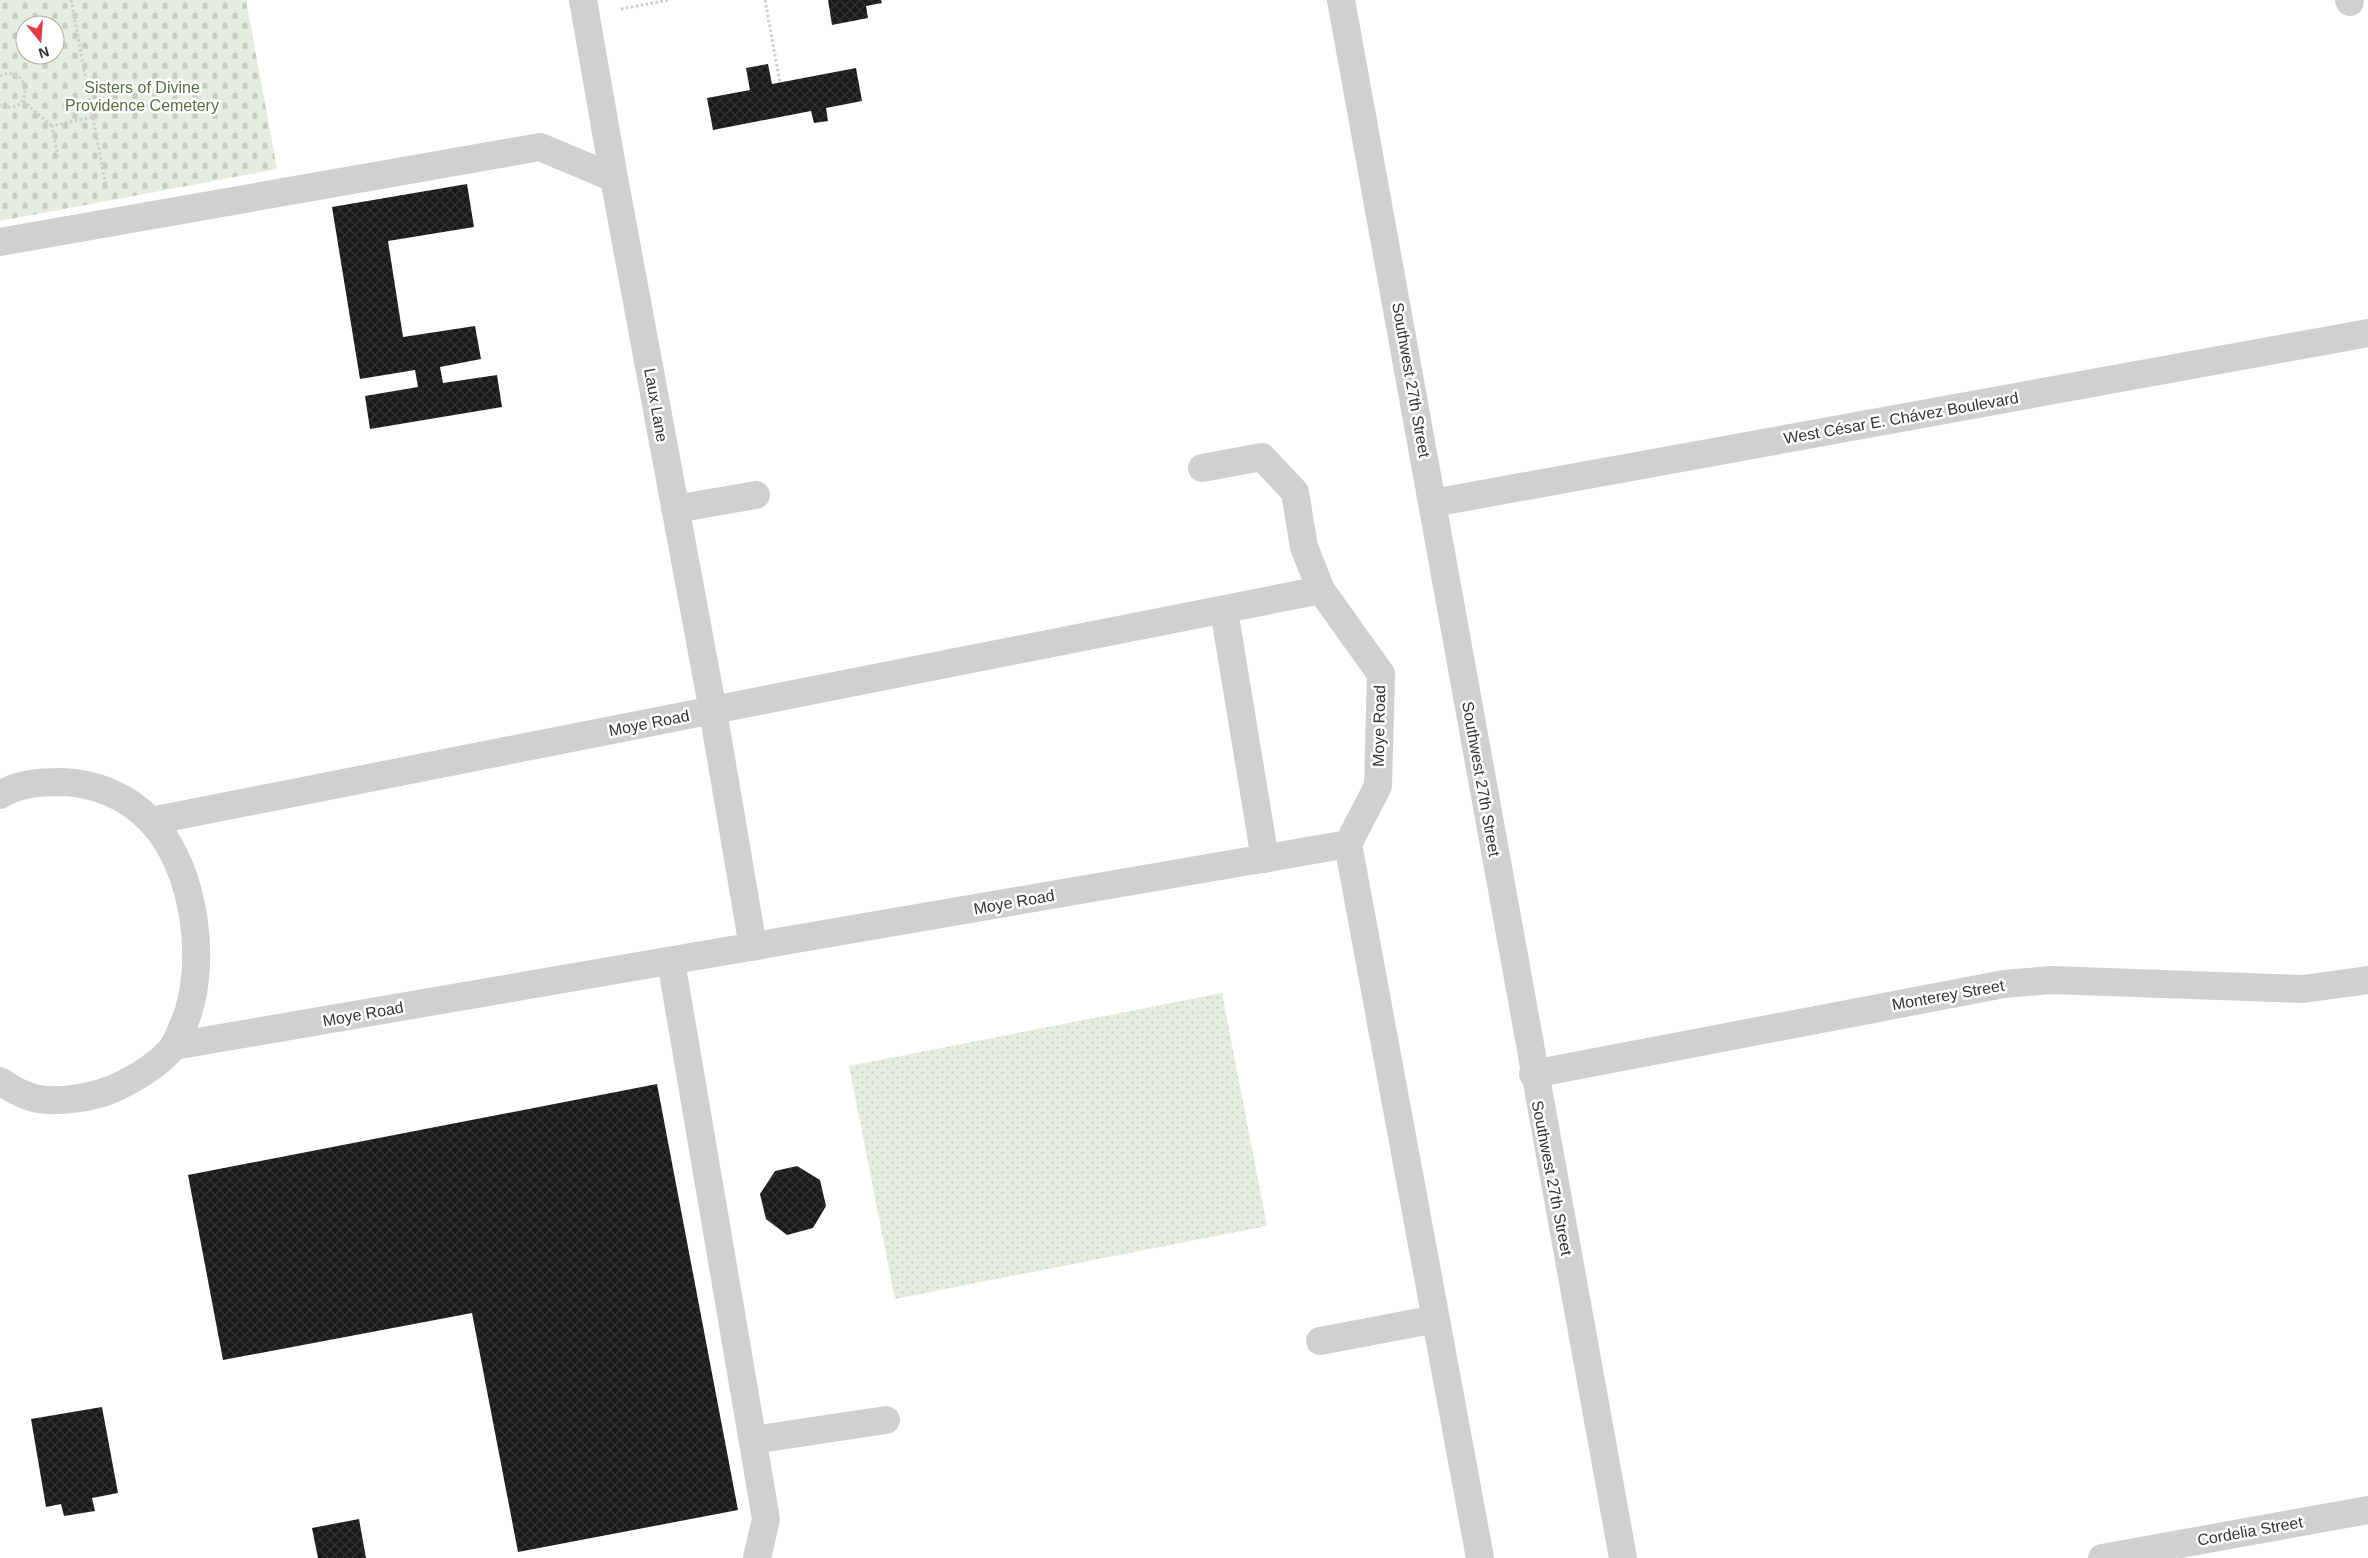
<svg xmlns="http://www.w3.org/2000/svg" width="2368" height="1558" font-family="Arial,sans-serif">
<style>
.cemetery{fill:url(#cemetery-stones);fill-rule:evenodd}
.park{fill:url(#park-dots)}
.building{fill:url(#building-cross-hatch)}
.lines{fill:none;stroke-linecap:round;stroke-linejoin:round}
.path{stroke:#cdcdcd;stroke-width:3;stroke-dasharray:2.5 2.5;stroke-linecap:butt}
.minor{stroke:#d0d0d0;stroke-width:28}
.labels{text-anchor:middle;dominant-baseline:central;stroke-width:5;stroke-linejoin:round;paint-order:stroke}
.park-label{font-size:16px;fill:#56703f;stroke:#fff}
.street-label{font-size:16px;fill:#333;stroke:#fff}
</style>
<defs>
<pattern id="cemetery-stones" width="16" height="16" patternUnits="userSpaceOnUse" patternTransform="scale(1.25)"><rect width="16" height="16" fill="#e6ecdf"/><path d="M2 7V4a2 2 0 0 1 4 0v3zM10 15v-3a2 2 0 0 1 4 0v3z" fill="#c6cbc0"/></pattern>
<pattern id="park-dots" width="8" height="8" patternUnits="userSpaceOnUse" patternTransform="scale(1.25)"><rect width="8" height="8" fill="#e6ecdf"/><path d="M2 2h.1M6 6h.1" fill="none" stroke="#c6cbc0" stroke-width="1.8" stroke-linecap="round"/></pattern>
<pattern id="building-cross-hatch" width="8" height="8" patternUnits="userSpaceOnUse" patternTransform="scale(1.25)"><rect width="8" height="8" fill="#1a1a1a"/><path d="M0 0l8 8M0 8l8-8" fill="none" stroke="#333"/></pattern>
</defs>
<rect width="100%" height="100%" fill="#fff"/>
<path class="cemetery" d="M 0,0 L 246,0 L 277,169 L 0,221 ZM 25,25 L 55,25 L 55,55 L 25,55 Z"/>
<path class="park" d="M 1222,993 L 1267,1226 L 895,1299 L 849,1066 Z"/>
<path class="building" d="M 828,0 L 881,0 L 882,3 L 866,6 L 868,18 L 832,25 Z
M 768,64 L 772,84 L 856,68 L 862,101 L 826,108 L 828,121 L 814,123 L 811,111 L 713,130 L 707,98 L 750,90 L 746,68 Z
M 467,184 L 474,227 L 388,241 L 403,337 L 475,326 L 481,359 L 440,367 L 443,383 L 497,375 L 502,407 L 370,429 L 365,396 L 418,387 L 415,370 L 360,379 L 332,207 Z
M 657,1084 L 738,1510 L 518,1552 L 472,1313 L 223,1360 L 188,1175 Z
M 797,1166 L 820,1180 L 826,1206 L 813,1228 L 787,1235 L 766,1219 L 760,1194 L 775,1171 Z
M 102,1407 L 118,1493 L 92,1498 L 95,1511 L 64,1516 L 61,1504 L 46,1507 L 31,1419 Z
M 359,1519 L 366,1558 L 318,1558 L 312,1528 Z"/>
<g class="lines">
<path class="path" d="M 71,0 L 106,187
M 765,0 L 780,83
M 621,9 L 669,0
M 0,76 C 31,61 35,119 0,105
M 23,101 L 52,126
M 58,157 L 52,126 L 92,117"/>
<path class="minor" d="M 583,0 L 614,178
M 1341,0 C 1436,519 1526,1039 1623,1558
M 2349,0 L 2350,2
M 0,242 L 540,147 L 614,178 L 713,711 L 753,947
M 1202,468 L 1262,457 L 1295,492 L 1304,547 L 1321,590
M 1433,503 L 2368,333
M 675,509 L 756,495
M 1224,610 L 1265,859
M 0,795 C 19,783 40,782 62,782 C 95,783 127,796 150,820 C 196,866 209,968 183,1026 C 180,1033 177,1041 173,1047 C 159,1065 136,1078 115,1088 C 95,1097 56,1104 34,1098 C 22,1095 10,1088 0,1081
M 151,821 L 1321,590 L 1381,674 L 1378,786 L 1348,844
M 1348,844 L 1480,1558
M 671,961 L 766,1519 L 757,1558
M 174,1046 L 1348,844
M 1533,1074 L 2004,984 L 2051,980 L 2303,989 L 2368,980
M 1320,1341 L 1436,1319
M 753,1440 L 886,1420
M 2102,1558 L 2368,1510"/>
</g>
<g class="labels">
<g class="park-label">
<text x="142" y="87">Sisters of Divine<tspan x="142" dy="18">Providence Cemetery</tspan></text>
</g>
<g class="street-label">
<text transform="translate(1411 380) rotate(80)">Southwest 27th Street</text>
<text transform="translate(656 405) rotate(80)">Laux Lane</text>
<text transform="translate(1901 418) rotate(-10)">West César E. Chávez Boulevard</text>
<text transform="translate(649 723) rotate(-11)">Moye Road</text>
<text transform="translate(1379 726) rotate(-89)">Moye Road</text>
<text transform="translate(1481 779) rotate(80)">Southwest 27th Street</text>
<text transform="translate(1014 902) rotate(-10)">Moye Road</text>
<text transform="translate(1948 995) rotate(-10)">Monterey Street</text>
<text transform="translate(363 1014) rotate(-10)">Moye Road</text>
<text transform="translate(1552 1178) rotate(79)">Southwest 27th Street</text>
<text transform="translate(2250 1531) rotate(-10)">Cordelia Street</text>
</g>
</g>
<g transform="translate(40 40) rotate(163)"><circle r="24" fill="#ffffff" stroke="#adadad"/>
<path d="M0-4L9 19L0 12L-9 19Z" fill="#e63946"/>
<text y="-8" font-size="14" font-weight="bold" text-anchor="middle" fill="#333333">N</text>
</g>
</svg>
